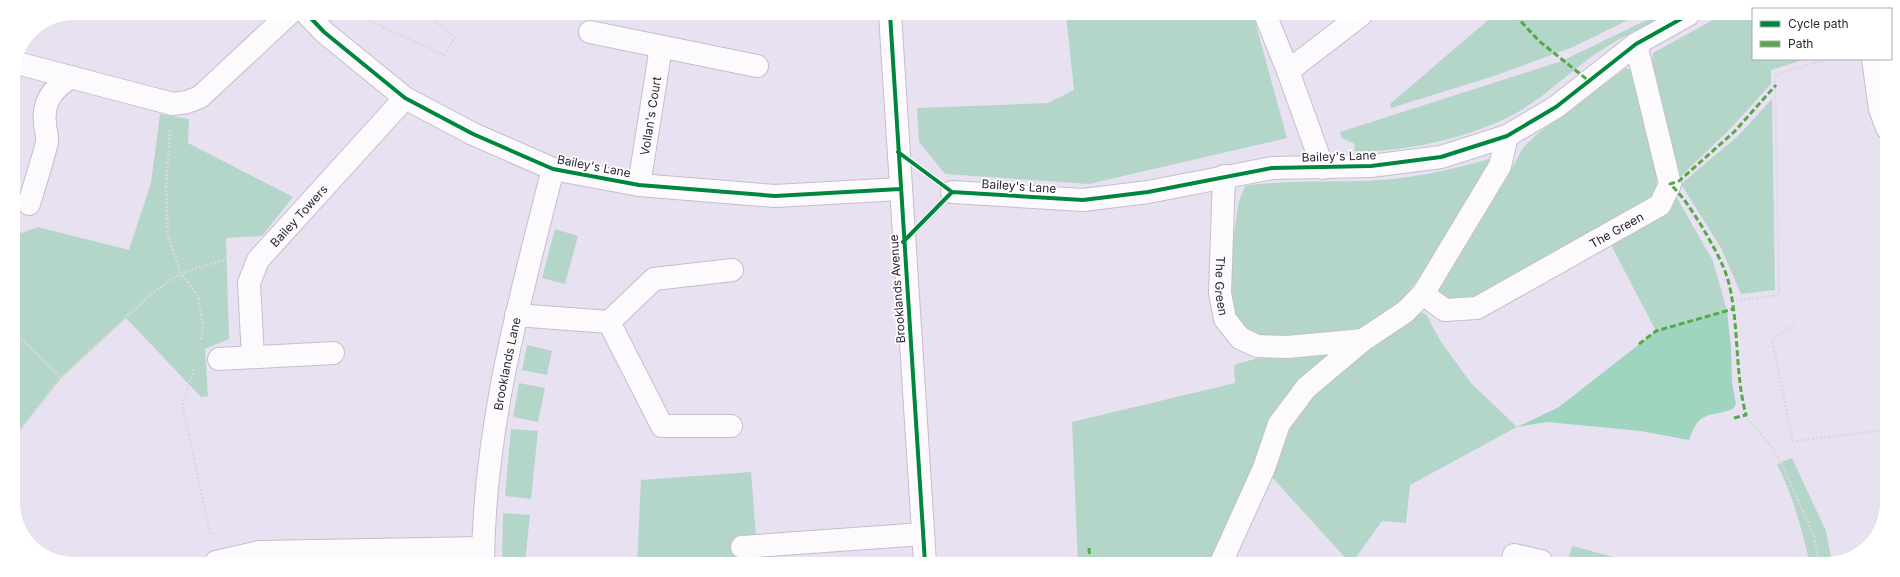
<svg xmlns="http://www.w3.org/2000/svg" width="1900" height="577" font-family="Inter,sans-serif">
<style>
.green{fill:#b3d6c8}
.forest{fill:#9fd4be}
.lines{fill:none;stroke-linecap:round;stroke-linejoin:round}
.minor-casing{stroke:#c4becc;stroke-width:24}
.path{stroke:#dad8de;stroke-width:2.5;stroke-dasharray:2 2;stroke-linecap:butt}
.minor{stroke:#fcfafd;stroke-width:22}
.quiet{stroke:#54aa45;stroke-width:3;stroke-dasharray:6 3;stroke-linecap:butt}
.cycleway-casing{stroke:#fff;stroke-width:6}
.cycleway{stroke:#00873e;stroke-width:4}
.labels{text-anchor:middle;dominant-baseline:central;stroke-width:3.5;stroke-linejoin:round;paint-order:stroke}
.street-label{font-size:12px;fill:#2c2733;stroke:#fff}
</style>
<rect width="100%" height="100%" fill="#e8e1f2"/>
<path class="green" d="M 1066,14 L 1253,14 L 1287,138 L 1089,184 L 945,174 L 919,142 L 917,108 L 1048,103 L 1074,90 Z
M 1494,15 L 1638,15 L 1573,47 L 1494,76 L 1391,108 L 1390,104 Z
M 1657,15 L 1665,15 C 1640,28 1614,41 1591,57 C 1568,74 1547,94 1523,109 C 1482,135 1402,154 1354,151 L 1355,144 L 1342,138 L 1340,132 L 1562,61 Z
M 1722,15 L 1753,15 L 1753,59 L 1806,59 L 1771,70 L 1771,84 L 1731,128 L 1678,179 L 1651,77 L 1653,53 Z
M 1626,68 L 1633,70 L 1658,168 C 1658,184 1655,194 1645,207 L 1478,299 L 1457,305 L 1438,294 L 1437,288 L 1509,173 L 1523,148 L 1537,134 Z
M 1772,99 L 1775,290 L 1741,294 L 1721,248 L 1681,184 L 1738,136 Z
M 160,114 L 189,119 L 188,143 L 293,197 L 262,236 L 226,238 L 229,339 L 205,349 L 208,396 L 201,397 L 126,318 L 61,378 L 13,439 L 13,337 L 20,329 L 13,321 L 13,236 L 38,227 L 129,250 L 151,183 Z
M 1489,159 L 1492,171 L 1427,267 L 1406,295 L 1367,330 L 1277,342 L 1261,338 L 1247,329 L 1236,317 L 1226,286 L 1239,201 L 1245,186 C 1284,180 1323,182 1362,181 C 1404,180 1448,171 1489,159 Z
M 1673,191 L 1713,261 L 1727,311 L 1656,331 L 1610,243 Z
M 555,229 L 578,236 L 565,284 L 542,278 Z
M 1414,310 L 1426,314 L 1441,342 L 1471,383 L 1517,427 L 1410,485 L 1406,523 L 1382,521 L 1352,563 L 1350,563 L 1270,475 L 1275,456 L 1292,423 L 1315,393 Z
M 527,345 L 552,351 L 547,375 L 522,370 Z
M 1350,346 L 1260,459 L 1215,563 L 1078,563 L 1072,422 L 1235,383 L 1234,365 C 1272,352 1310,350 1350,346 Z
M 519,383 L 545,388 L 538,422 L 513,417 Z
M 511,429 L 538,431 L 531,499 L 505,496 Z
M 1792,458 L 1826,531 L 1832,562 L 1810,564 C 1802,530 1793,495 1777,464 Z
M 751,472 L 758,563 L 637,563 L 641,480 Z
M 503,513 L 530,515 L 525,562 L 502,562 Z
M 1572,546 L 1640,564 L 1567,564 Z"/>
<path class="forest" d="M 1727,311 L 1731,347 L 1732,383 L 1736,404 L 1733,409 C 1706,418 1700,410 1689,440 L 1641,431 L 1547,422 L 1517,427 L 1559,407 L 1656,331 Z"/>
<g class="lines">
<defs>
<g id="minor">
<path d="M 306,13 L 324,32 L 405,98 L 473,134 L 553,169 L 639,185 L 775,196 L 900,189"/>
<path d="M 890,14 L 925,563"/>
<path d="M 1265,14 L 1288,71 L 1323,168"/>
<path d="M 590,32 L 757,66"/>
<path d="M 1873,59 L 1880,109 L 1887,128"/>
<path d="M 17,63 L 173,104 L 187,102 L 200,97 L 290,13"/>
<path d="M 1288,71 L 1361,15"/>
<path id="s1" d="M 1224,176 L 1220,293 L 1225,319 L 1240,338 L 1257,346 L 1287,347 L 1363,340"/>
<path id="s2" d="M 639,185 L 661,47"/>
<path d="M 952,192 L 1083,200 L 1148,192 L 1272,168 L 1371,166 L 1441,157 L 1507,136 L 1556,107 L 1636,44 L 1688,15"/>
<path d="M 29,204 C 35,183 42,163 47,142 C 48,136 45,129 45,124 C 42,101 54,87 72,77"/>
<path id="s3" d="M 1423,294 L 1445,310 L 1477,308 L 1660,205 L 1670,184 L 1636,44"/>
<path d="M 516,315 L 609,322 L 662,426 L 731,426"/>
<path d="M 609,322 L 654,279 L 732,270"/>
<path id="s4" d="M 253,357 L 249,283 L 258,260 L 405,98"/>
<path d="M 219,359 L 333,353"/>
<path d="M 742,547 L 923,534"/>
<path d="M 216,562 L 259,552 L 483,548"/>
<path id="s5" d="M 483,562 C 484,428 520,298 553,169"/>
<path d="M 1221,563 L 1264,468 L 1279,424 L 1306,388 L 1363,340 L 1405,312 L 1423,294 L 1500,166 L 1507,136"/>
<path d="M 1512,564 L 1514,555 L 1541,561"/>
</g>
</defs>
<use href="#minor" class="minor-casing"/>
<path class="path" d="M 353,13 L 444,55 L 455,38 L 427,13
M 170,130 L 166,188 L 168,236 L 181,273 L 198,296 L 203,327 L 201,340
M 1732,301 L 1779,295 L 1775,75 L 1827,59
M 1793,325 L 1772,340 L 1793,441 L 1885,430
M 13,330 L 61,378
M 194,369 L 182,405 L 211,536
M 1746,415 L 1747,419 L 1773,448 L 1783,467 L 1814,536 L 1819,564
M 13,439 L 61,378 L 152,293 L 181,273 L 231,258"/>
<use href="#minor" class="minor"/>
<path class="quiet" d="M 1515,15 L 1539,41 L 1589,81
M 1639,344 L 1656,331 L 1733,309
M 1734,418 L 1746,415 C 1735,374 1739,330 1730,288 C 1725,265 1713,246 1701,225 C 1692,211 1683,196 1670,184 L 1679,181 L 1734,132 L 1776,85
M 1089,548 L 1090,563
M 1645,564 L 1645,561"/>
<defs>
<path id="cycleway" d="M 306,13 L 324,32 L 405,98 L 473,134 L 553,169 L 639,185 L 775,196 L 900,189
M 890,14 L 925,563
M 898,152 L 952,192
M 952,192 L 1083,200 L 1148,192 L 1272,168 L 1371,166 L 1441,157 L 1507,136 L 1556,107 L 1636,44 L 1688,15
M 903,242 L 952,192"/>
</defs>
<use href="#cycleway" class="cycleway-casing"/>
<use href="#cycleway" class="cycleway"/>
</g>
<g class="labels">
<g class="street-label">
<text stroke="none"><textPath href="#s2" startOffset="70">Vollan's Court</textPath></text>
<text transform="translate(1339 156) rotate(-2)">Bailey's Lane</text>
<text transform="translate(594 166) rotate(11)">Bailey's Lane</text>
<text transform="translate(1019 186) rotate(4)">Bailey's Lane</text>
<text stroke="none"><textPath href="#s4" startOffset="159">Bailey Towers</textPath></text>
<text stroke="none"><textPath href="#s3" startOffset="219">The Green</textPath></text>
<text stroke="none"><textPath href="#s1" startOffset="110">The Green</textPath></text>
<text transform="translate(897 289) rotate(-94)">Brooklands Avenue</text>
<text stroke="none"><textPath href="#s5" startOffset="200">Brooklands Lane</textPath></text>
</g>
</g>
<path d="M0 0H1900V577H0ZM74 20H1826A54 54 0 0 1 1880 74V503A54 54 0 0 1 1826 557H74A54 54 0 0 1 20 503V74A54 54 0 0 1 74 20Z" fill="#fff" fill-rule="evenodd"/>
<rect x="1752" y="8" width="140" height="52" fill="#ffffff" stroke="#aba9ad"/>
<rect x="1760" y="21" width="20" height="6" fill="#00873e" stroke="#aba9ad"/>
<text x="1788" y="28" font-size="12" fill="#2c2733">Cycle path</text>
<rect x="1760" y="41" width="20" height="6" fill="#54aa45" stroke="#aba9ad"/>
<text x="1788" y="48" font-size="12" fill="#2c2733">Path</text>
</svg>
